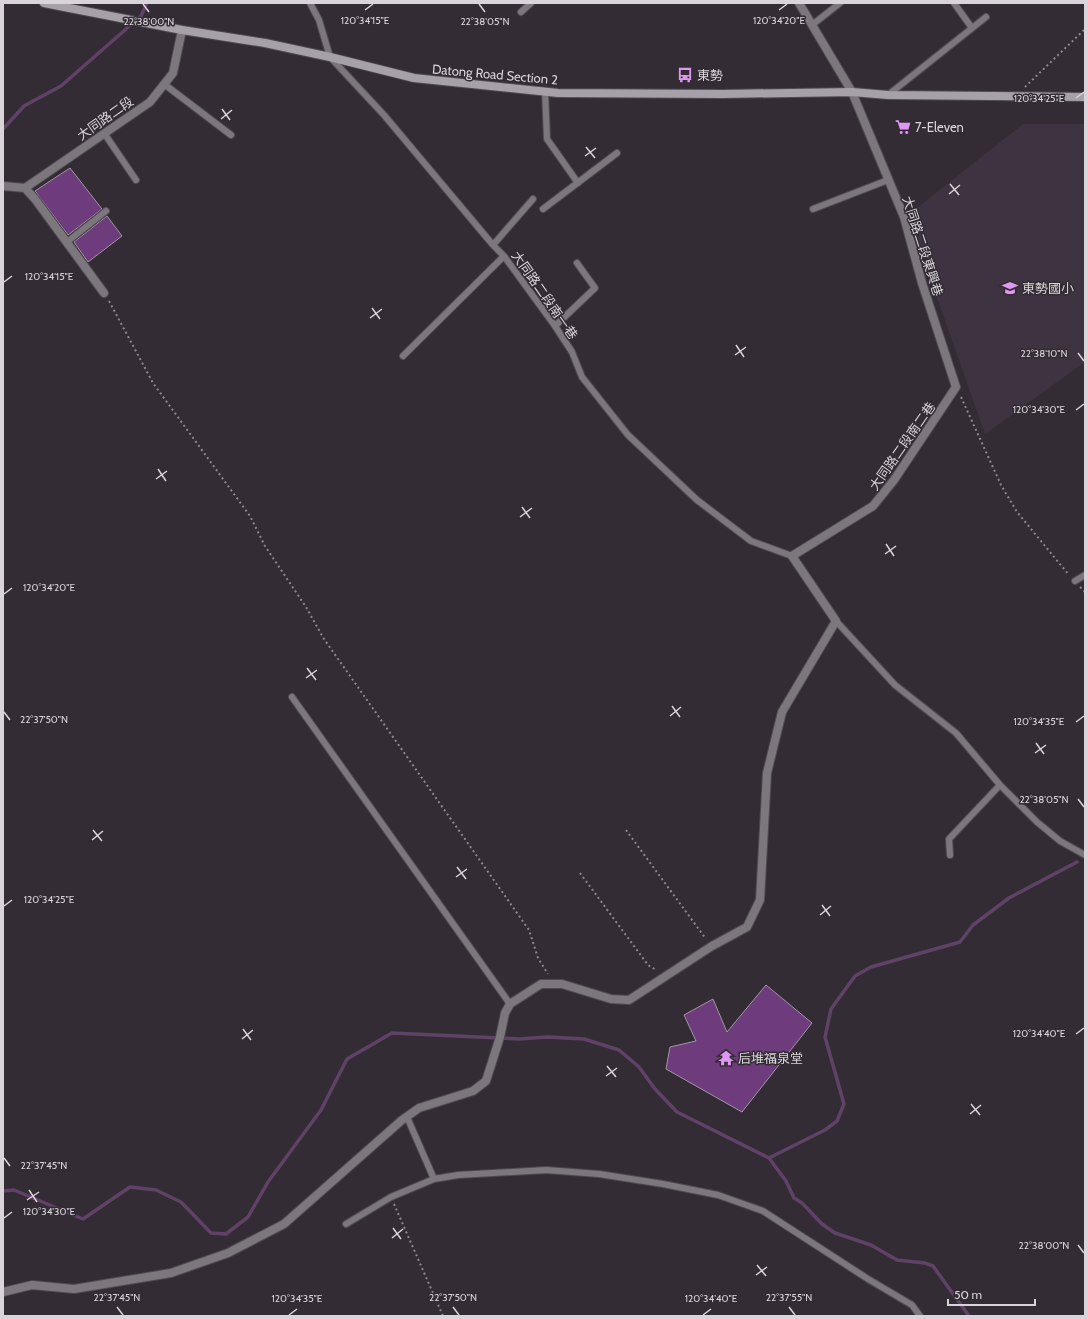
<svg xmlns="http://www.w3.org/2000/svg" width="1088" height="1319" font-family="Cabin,'Noto Sans TC',sans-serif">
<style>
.built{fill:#3e3341}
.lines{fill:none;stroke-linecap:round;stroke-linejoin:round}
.stream{stroke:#5f4266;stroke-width:3.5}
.building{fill:#6e3b7d;stroke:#a097a2}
.service-casing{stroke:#514a53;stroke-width:8}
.minor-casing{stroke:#514a53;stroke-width:10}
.tertiary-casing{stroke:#514a53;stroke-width:10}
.secondary-casing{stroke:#514a53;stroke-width:10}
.path{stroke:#8c878e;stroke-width:2;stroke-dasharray:2 3;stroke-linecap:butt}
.service{stroke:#7b777c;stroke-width:6}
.minor{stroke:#7b777c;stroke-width:8}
.tertiary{stroke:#7b777c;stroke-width:8}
.secondary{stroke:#a6a0a8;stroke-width:8}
.ticks{fill:none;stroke:#d8d4d9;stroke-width:1.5}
.labels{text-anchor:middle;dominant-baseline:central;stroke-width:3;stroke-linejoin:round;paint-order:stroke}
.street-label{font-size:13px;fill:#d8d4d9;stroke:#332c35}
.poi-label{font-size:13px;fill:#d8d4d9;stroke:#332c35;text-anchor:start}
.ticks-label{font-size:10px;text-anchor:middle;fill:#d8d4d9;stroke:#332c35;stroke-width:3;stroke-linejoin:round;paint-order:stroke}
</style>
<rect width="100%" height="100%" fill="#332c35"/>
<path class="built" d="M 1023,124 L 1085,124 L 1085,362 L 985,434 L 908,215 Z"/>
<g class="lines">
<path class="stream" d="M 3,129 L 24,106 L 61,86 L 141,16 L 147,3
M 769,1158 L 825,1130 L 837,1121 L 844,1104 L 825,1037 L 831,1009 L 855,976 L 871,967 L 960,942 L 973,925 L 1009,898 L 1077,862
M 3,1191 L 14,1190 L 83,1219 L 130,1187 L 156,1190 L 181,1202 L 211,1233 L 226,1234 L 248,1217 L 268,1182 L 321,1110 L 347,1059 L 392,1033 L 519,1039 L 548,1037 L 584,1039 L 619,1050 L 639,1067 L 655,1089 L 677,1112 L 769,1158 L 786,1181 L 794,1198 L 802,1203 L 822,1224 L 835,1233 L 871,1245 L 897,1260 L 925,1263 L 933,1266 L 969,1316"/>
</g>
<path class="building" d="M 70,168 L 102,209 L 68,235 L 35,191 Z
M 107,216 L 122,236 L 88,262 L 74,242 Z
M 766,985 L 812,1023 L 742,1112 L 666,1069 L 670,1047 L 696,1041 L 684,1015 L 713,999 L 727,1032 Z"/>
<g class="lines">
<defs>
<path id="service" d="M 310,3 L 319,20 L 330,57 L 384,115 L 493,245 L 504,256 L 555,326 L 572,352 L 582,377 L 628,435 L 697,500 L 751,541 L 792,556
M 954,3 L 972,28
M 521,12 L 531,3
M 812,25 L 840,3
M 164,84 L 231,135
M 545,91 L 547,139 L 578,183
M 888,95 L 986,17
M 104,133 L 136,180
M 543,209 L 617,153
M 813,209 L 888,180
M 67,242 L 106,211
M 493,245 L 533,199
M 555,326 L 595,288 L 577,263
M 403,356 L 504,256
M 1075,581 L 1085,575
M 836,621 L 895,685 L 956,733 L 1000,785 L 1037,822 L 1060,841 L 1085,855
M 292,697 L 510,1004
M 950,855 L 949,839 L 1000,785
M 407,1117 L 434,1179
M 346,1224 L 391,1197 L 434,1179 L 458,1175 L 546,1170 L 599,1174 L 663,1184 L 718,1195 L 763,1211 L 868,1279 L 912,1305 L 920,1316"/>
<path id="minor" d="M 3,186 L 25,188 L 150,102 L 173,73 L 182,30
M 25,188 L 35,199 L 104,293"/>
<path id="tertiary" d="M 3,1292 L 32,1285 L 74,1289 L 171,1273 L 228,1253 L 284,1224 L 402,1120 L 419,1108 L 473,1091 L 486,1081 L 500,1037 L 505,1013 L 510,1004 L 541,984 L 562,984 L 611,999 L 629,1000 L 712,946 L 747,927 L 760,900 L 767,773 L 782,712 L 836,621 L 792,556 L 873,506 L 894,480 L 956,387 L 922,283 L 904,217 L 852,92 L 799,3"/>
<path id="secondary" d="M 44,3 L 182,30 L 265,43 L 330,57 L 414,78 L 558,93 L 723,94 L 852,92 L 888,95 L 1085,97"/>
</defs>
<use href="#service" class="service-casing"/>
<use href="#minor" class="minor-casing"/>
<use href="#tertiary" class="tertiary-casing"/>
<use href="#secondary" class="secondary-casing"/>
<path class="path" d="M 1025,87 L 1085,29
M 109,301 L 153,383 L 250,516 L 265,546 L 306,607 L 324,639 L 529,930 L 538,958 L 548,974
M 961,397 L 1001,485 L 1017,512 L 1069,575
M 1080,587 L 1085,592
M 626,830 L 706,939
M 580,873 L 648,965 L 656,970
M 394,1204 L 443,1316"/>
<use href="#service" class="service"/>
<use href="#minor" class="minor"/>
<use href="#tertiary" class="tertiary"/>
<use href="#secondary" class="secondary"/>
</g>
<path class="ticks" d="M 143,4 L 149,12M 479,4 L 485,12M 365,10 L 373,4M 779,10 L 787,4M 1076,98 L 1084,92M 222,109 L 230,120M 221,119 L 232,110M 586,147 L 595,158M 585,156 L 596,148M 950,184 L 959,195M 949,194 L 960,185M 4,282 L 12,276M 372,308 L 380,319M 370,318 L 382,309M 736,345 L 744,357M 1078,353 L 1084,361M 735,355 L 746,347M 1076,410 L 1084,404M 158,469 L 166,481M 156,479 L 167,471M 522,507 L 530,518M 520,517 L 532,508M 886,544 L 894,556M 885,554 L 896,546M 4,594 L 12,588M 307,668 L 316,680M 306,678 L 317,670M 672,706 L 680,717M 4,712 L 10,720M 670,716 L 681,707M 1076,722 L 1084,716M 1036,743 L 1044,754M 1035,753 L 1046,745M 1078,799 L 1084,807M 93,830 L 102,841M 92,840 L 103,831M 457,867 L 466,879M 456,877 L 467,869M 822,905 L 830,916M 4,906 L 12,900M 820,915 L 831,906M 243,1029 L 251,1040M 1076,1034 L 1084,1028M 242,1039 L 253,1030M 607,1066 L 616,1077M 606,1076 L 617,1068M 971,1104 L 980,1115M 970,1114 L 981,1105M 4,1158 L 10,1166M 29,1190 L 37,1202M 27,1200 L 39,1192M 4,1218 L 12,1212M 393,1228 L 401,1239M 392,1238 L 403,1229M 1078,1245 L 1084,1253M 757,1265 L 766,1276M 756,1275 L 767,1267M 117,1307 L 123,1315M 453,1307 L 459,1315M 789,1307 L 795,1315M 289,1315 L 297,1309M 703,1315 L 711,1309"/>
<defs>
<symbol id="bus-bare" viewBox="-9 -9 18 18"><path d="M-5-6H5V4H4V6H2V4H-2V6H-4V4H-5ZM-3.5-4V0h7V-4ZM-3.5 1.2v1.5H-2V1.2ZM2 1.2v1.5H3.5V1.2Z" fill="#de98f2" stroke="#332c35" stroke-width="2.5" paint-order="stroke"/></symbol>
<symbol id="supermarket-bare" viewBox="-9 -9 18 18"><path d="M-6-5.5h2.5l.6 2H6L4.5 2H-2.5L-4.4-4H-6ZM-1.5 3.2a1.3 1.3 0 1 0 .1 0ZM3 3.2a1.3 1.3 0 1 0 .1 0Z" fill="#de98f2" stroke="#332c35" stroke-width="2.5" paint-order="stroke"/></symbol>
<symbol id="school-bare" viewBox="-9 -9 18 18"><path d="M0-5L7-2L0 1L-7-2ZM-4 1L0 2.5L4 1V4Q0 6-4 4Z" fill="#de98f2" stroke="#332c35" stroke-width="2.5" paint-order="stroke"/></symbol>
<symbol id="temple-bare" viewBox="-9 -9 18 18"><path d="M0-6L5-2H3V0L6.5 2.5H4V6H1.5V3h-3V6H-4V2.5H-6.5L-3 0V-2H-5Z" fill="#de98f2" stroke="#332c35" stroke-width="2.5" paint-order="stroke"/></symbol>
</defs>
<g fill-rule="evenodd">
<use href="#bus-bare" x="674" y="64" width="22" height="22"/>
<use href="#supermarket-bare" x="892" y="116" width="22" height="22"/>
<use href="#school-bare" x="999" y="277" width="22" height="22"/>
<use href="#temple-bare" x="715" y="1047" width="22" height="22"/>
</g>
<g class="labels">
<g class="street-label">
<text transform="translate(495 74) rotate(5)">Datong Road Section 2</text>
<text transform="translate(105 118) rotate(-35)">大同路二段</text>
<text transform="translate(923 246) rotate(72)">大同路二段東興巷</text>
<text transform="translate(545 295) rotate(55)">大同路二段南一巷</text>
<text transform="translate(902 446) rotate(-55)">大同路二段南二巷</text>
</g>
<g class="poi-label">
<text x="697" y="75">東勢</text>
<text x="915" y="127">7-Eleven</text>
<text x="1022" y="288">東勢國小</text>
<text x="738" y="1058">后堆福泉堂</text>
</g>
</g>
<g class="ticks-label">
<text x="365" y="24">120°34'15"E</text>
<text x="779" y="24">120°34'20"E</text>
<text x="149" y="25">22°38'00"N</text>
<text x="485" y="25">22°38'05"N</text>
<text x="1039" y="102">120°34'25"E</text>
<text x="49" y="280">120°34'15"E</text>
<text x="1044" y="357">22°38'10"N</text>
<text x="1039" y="413">120°34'30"E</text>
<text x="49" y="591">120°34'20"E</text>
<text x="44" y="723">22°37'50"N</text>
<text x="1039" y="725">120°34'35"E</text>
<text x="1044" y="803">22°38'05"N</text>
<text x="49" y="903">120°34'25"E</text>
<text x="1039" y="1037">120°34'40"E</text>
<text x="44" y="1169">22°37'45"N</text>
<text x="49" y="1215">120°34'30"E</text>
<text x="1044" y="1249">22°38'00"N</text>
<text x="117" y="1301">22°37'45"N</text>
<text x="453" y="1301">22°37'50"N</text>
<text x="789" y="1301">22°37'55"N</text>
<text x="297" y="1302">120°34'35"E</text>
<text x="711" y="1302">120°34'40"E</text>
</g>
<rect width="1088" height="1319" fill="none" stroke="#d8d4d9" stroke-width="8"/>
<path d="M948 1299v6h87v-6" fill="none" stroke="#d8d4d9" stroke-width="2"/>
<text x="954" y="1299" font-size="12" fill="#d8d4d9" stroke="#332c35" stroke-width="3" paint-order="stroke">50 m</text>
</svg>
